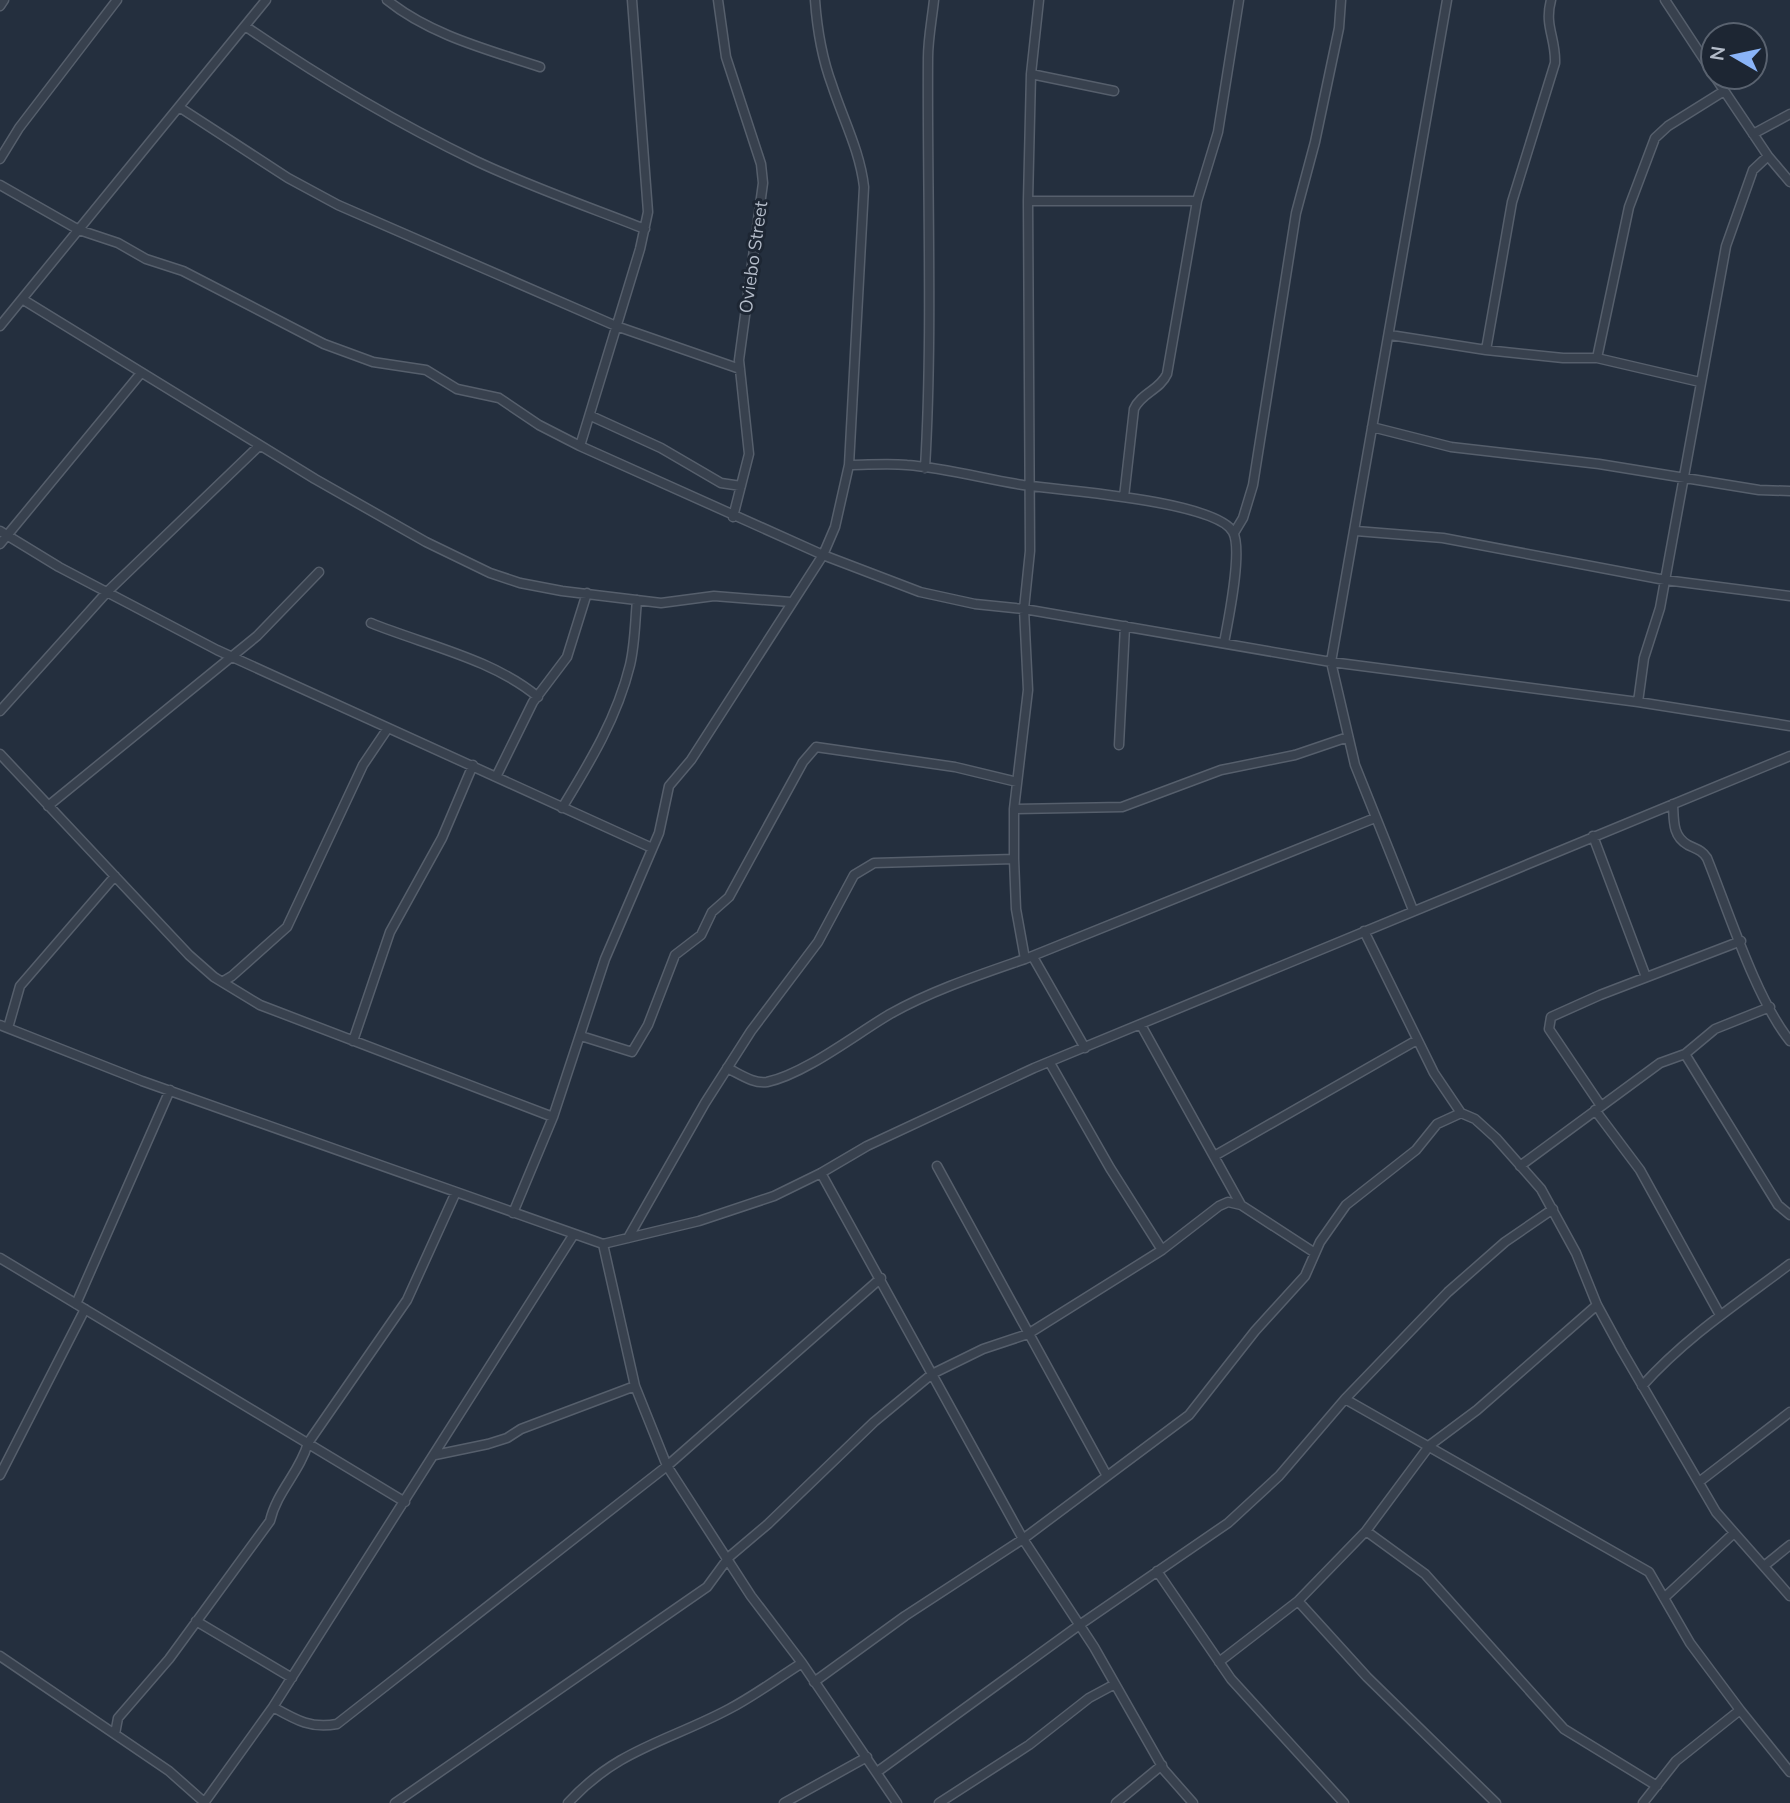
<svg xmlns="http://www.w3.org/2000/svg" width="1790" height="1803" font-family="Mulish,sans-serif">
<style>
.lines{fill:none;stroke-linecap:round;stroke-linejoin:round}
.street-casing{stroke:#565f6c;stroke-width:11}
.street{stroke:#38414e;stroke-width:8}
.labels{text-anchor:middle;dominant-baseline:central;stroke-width:6;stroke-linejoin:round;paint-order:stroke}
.street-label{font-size:18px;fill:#b4bcc9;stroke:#1d2633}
</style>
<rect width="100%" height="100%" fill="#242f3e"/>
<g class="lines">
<defs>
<path id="street" d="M 387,0 C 430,35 489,50 540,67
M 718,0 L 726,57 L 761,164 L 763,183 L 739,360 L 749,454 L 733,517
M 1665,0 L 1713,73
M 0,6 L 4,0
M 245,26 C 319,77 395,122 476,161 C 531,187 589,207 645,229
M 1031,74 L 1114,91
M 1715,77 L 1768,156 L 1790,182
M 179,107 L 288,178 L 338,205 L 616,326 L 740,369
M 1753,134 L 1790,114
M 0,159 L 19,128 L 117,0
M 0,185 L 79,230 L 118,243 L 146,259 L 183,271 L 324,344 L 373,362 L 426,370 L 457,389 L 499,398 L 539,425 L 580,446 L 823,555 L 920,592 L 975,604 L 1024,609 L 1331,662 L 1638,702 L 1790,726
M 1028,201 L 1197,201
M 22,299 L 315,479 L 426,542 L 490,573 L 520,583 L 562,591 L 661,603 L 714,596 L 791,602
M 0,326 L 266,0
M 1390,335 L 1486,350 L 1563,358 L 1597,358 L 1700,382
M 1486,350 L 1512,202 L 1555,63 C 1556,38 1544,26 1551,0
M 1597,358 L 1629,207 L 1655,138 L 1668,126 L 1724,91
M 591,416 L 661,448 L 721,483 L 741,486
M 1372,427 L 1451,447 L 1599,464 L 1759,490 L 1790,491
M 580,446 L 640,249 L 648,212 L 632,0
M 849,465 C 868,465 888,463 907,465 C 946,468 985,479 1023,485 C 1060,490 1216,501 1233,532 C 1243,551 1228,621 1224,643
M 925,468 C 933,332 927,195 928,58 C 928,39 932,19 934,0
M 1124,497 L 1134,409 C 1141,393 1160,390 1167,374 L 1197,201 L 1218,132 L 1239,0
M 0,531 L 59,567 L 217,650 L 652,848
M 1356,531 L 1443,538 L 1665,580 L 1790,596
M 1234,533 L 1243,518 L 1253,485 L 1296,213 L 1315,142 L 1339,28 L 1341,0
M 0,544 L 141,373
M 371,623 C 425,645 493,659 538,697
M 1638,702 L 1644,658 L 1660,608 L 1726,246 L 1753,170 L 1768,156
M 0,711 L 107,592 L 259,446
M 1119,745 L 1125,626
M 0,754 L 189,955 L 214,977 L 260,1005 L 553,1117
M 497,775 L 533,702 L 567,657 L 587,593
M 1673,804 C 1674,820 1672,836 1688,845 C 1696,849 1702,850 1707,858 C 1728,910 1756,999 1790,1041
M 48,806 L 257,636 L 319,572
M 562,808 C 590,762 617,718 630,665 C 635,644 635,621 637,600
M 1014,809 L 1122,807 L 1221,770 L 1295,755 L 1348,737
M 1593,836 L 1646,977
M 1014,859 L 1016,909 L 1025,959 L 1375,818
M 1413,910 L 1355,765 L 1331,662 L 1447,0
M 1364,931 L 1434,1073 L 1461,1113 L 1475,1119 L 1496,1138 L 1541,1189 L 1576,1253 L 1597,1305 L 1621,1349 L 1716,1512 L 1790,1596
M 1033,957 L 1085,1048
M 222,982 L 232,976 L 287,927 L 363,765 L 388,728
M 0,1025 L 142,1081 L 603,1244 L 635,1386 L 667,1466 L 751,1596 L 802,1663 L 897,1803
M 1141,1025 L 1241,1205
M 8,1028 L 20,986 L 115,876
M 581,1036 L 632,1052 L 648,1025 L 675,955 L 701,935 L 712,912 L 729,897 L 803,762 L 816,747 L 955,767 L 1017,782
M 353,1041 L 390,932 L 442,838 L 473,765
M 1685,1054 L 1778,1205 L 1790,1215
M 1050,1063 L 1110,1168 L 1162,1250
M 727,1068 C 740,1074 753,1084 767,1082 C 805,1074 856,1034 890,1014 C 933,990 979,975 1025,959
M 1601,1106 L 1549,1029 L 1551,1017 L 1600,995 L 1741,941
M 1595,1110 L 1640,1170 L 1720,1315
M 1216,1155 L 1417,1040
M 937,1166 L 1107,1476
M 1520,1166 L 1660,1063 L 1685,1054 L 1715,1029 L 1770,1007
M 821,1173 L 1023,1539 L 1094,1647 L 1164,1770 L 1193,1803
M 513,1213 L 553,1117 L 605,959 L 659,833 L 669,786 L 691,760 L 823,555 L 835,527 L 849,465 L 864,187 C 860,151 843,119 832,85 C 822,58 817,28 815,0
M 628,1238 L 705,1103 L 751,1031 L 818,942 L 854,875 L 874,863 L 1014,859 L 1014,809 L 1028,690 L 1024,609 L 1030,551 L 1028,201 L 1031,74 L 1039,0
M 603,1244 L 699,1221 L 774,1196 L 821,1173 L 867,1146 L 1034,1068 L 1790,756
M 0,1258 L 405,1502
M 76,1304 L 170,1090
M 1642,1386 C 1686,1337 1738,1303 1790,1264
M 1345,1399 L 1649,1572 L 1690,1643 L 1740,1710 L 1676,1761 L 1643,1803
M 435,1455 L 488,1444 L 507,1438 L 521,1429 L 635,1386
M 0,1475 L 85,1309
M 1699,1482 L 1790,1412
M 1366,1531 L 1425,1574 L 1564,1729 L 1657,1786
M 1764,1566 L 1790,1545
M 1157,1571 L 1231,1679 L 1344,1803
M 1664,1598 L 1734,1533
M 196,1621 L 292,1678
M 0,1656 L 169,1771 L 204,1802
M 1219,1662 L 1298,1601
M 814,1682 L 905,1616 L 1023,1539 L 1189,1415 L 1255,1331 L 1305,1276 L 1320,1242 L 1346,1205 L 1416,1150 L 1437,1124 L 1461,1113
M 273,1707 C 296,1720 311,1729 337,1724 L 667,1466 L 881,1278
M 1740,1710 L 1790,1772
M 115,1734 L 118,1718 L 169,1659 L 270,1521 C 277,1491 300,1472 308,1443 L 407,1300 L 456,1192
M 877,1772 L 1078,1626 L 1228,1523 L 1279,1476 L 1345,1399 L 1448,1292 L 1505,1242 L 1553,1209
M 204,1803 L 273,1707 L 574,1234
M 395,1803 L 707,1587 L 729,1557 L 768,1524 L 874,1422 L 932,1374 L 983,1349 L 1028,1334 L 1162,1250 L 1219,1206 L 1228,1202 L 1241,1205 L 1315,1253
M 568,1803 C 617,1749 669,1741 729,1709 C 754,1696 778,1678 802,1663
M 784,1803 L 867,1757
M 939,1803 L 1029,1745 L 1089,1698 L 1115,1684
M 1116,1803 L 1162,1765
M 1496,1803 L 1367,1677 L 1298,1601 L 1366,1531 L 1430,1445 L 1477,1410 L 1597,1305"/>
</defs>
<use href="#street" class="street-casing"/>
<use href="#street" class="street"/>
</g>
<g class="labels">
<g class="street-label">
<text transform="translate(753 257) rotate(-82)">Oviebo Street</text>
</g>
</g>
<g transform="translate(1734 56) rotate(279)"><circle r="33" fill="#1d2633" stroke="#59626f" stroke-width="2"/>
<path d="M0-5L12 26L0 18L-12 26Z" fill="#8ab4f8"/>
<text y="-10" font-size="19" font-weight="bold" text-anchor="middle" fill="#b4bcc9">N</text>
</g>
</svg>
